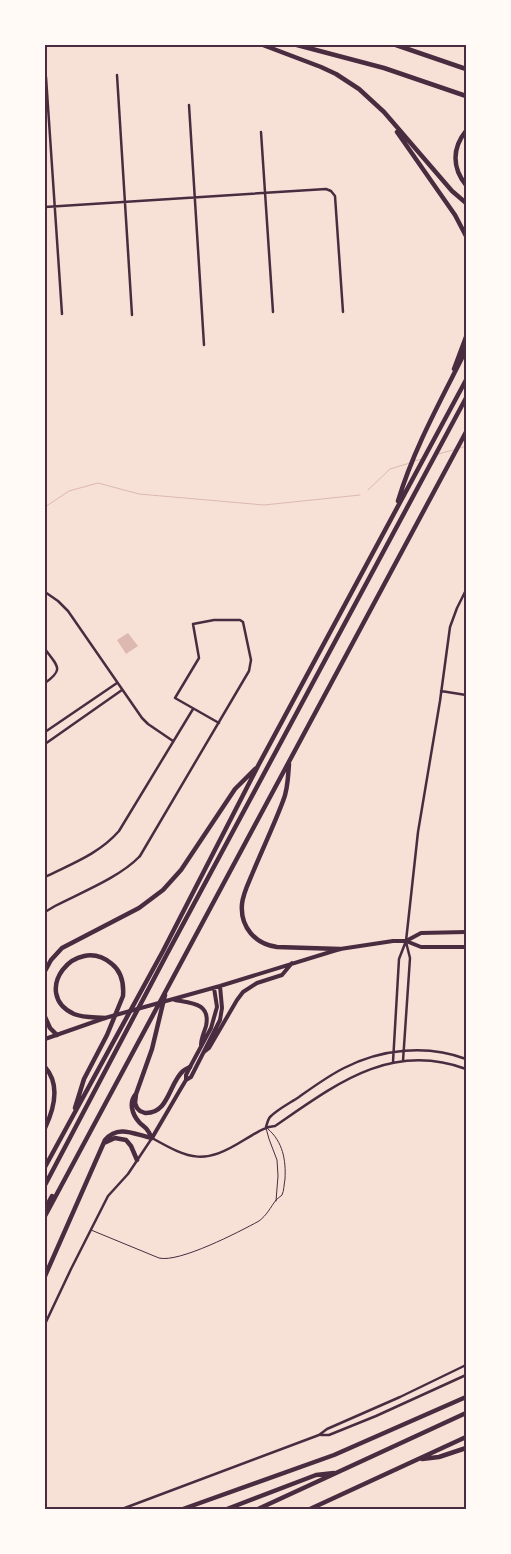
<svg xmlns="http://www.w3.org/2000/svg" width="511" height="1554" font-family="Karla,sans-serif">
<style>
.water{fill:#dcb8b0}
.lines{fill:none;stroke-linecap:round;stroke-linejoin:round}
.stream{stroke:#dcb8b0;stroke-width:1}
.service{stroke:#4a2c40;stroke-width:1}
.minor{stroke:#4a2c40;stroke-width:2.5}
.tertiary{stroke:#4a2c40;stroke-width:2.5}
.primary{stroke:#4a2c40;stroke-width:4}
.motorway{stroke:#4a2c40;stroke-width:4.5}
.neatline{fill:none;stroke:#4a2c40;stroke-width:2}
</style>
<rect width="100%" height="100%" fill="#f7e1d7"/>
<path class="water" d="M 128,633 L 138,646 L 126,654 L 117,640 Z"/>
<g class="lines">
<path class="stream" d="M 460,448 L 466,446
M 438,454 L 453,450
M 414,461 L 422,459
M 368,490 L 390,469 L 410,463
M 45,507 L 69,491 L 98,483 L 139,494 L 264,505 L 360,495"/>
<path class="service" d="M 266,1128 L 269,1139 L 277,1160 L 278,1176 L 276,1201
M 91,1230 L 159,1258 C 179,1263 239,1232 259,1221 C 267,1215 270,1208 276,1200 C 278,1198 280,1197 282,1195 C 284,1191 284,1184 285,1179 C 286,1160 283,1142 268,1129"/>
<path class="minor" d="M 117,75 L 132,315
M 46,77 L 62,314
M 189,105 L 204,345
M 261,132 L 273,312
M 45,207 L 326,189 L 331,191 L 335,196 L 343,312
M 45,592 L 58,601 L 68,611 L 142,718 L 148,724 L 173,741
M 45,649 C 57,666 65,669 45,683
M 45,877 C 71,864 99,854 119,831 L 193,709
M 45,912 L 55,906 C 80,893 120,877 139,857 L 140,856 L 249,671 L 251,660 L 243,622 L 240,620 L 214,620 L 193,624 L 199,658 L 175,698 L 219,723"/>
<path class="tertiary" d="M 441,691 L 466,695
M 45,732 L 117,683
M 45,744 L 122,690
M 403,1061 L 410,958 L 406,942
M 393,1062 L 399,959 L 406,941 L 408,923 L 418,832 L 440,701 L 450,627 L 457,608 L 466,590
M 266,1127 C 267,1124 268,1119 270,1117 C 278,1109 290,1103 299,1097 C 313,1087 328,1076 344,1068 C 381,1049 427,1044 466,1059
M 45,1324 L 71,1269 L 108,1196 L 128,1174 L 152,1138 C 191,1160 204,1165 244,1140 C 255,1134 263,1127 275,1126 C 335,1085 390,1041 466,1069
M 321,1435 L 329,1435 L 376,1416 L 466,1375
M 122,1509 L 319,1435 L 327,1429 L 400,1397 L 466,1365"/>
<path class="primary" d="M 406,941 L 421,933 L 466,932
M 175,1000 C 191,1003 211,1003 206,1026 C 204,1033 201,1038 201,1045
M 45,1039 L 105,1018 L 220,986 L 340,949 L 393,941 L 406,941 L 421,947 L 466,947
M 204,1052 L 209,1048 L 237,1000 L 243,992 L 257,983 L 282,975 L 292,963
M 186,1080 L 191,1077 L 220,1020 L 222,1008 L 220,986
M 152,1138 L 180,1090 L 186,1080 L 186,1075 L 190,1067 L 211,1028 L 217,1007 L 214,988"/>
<path class="motorway" d="M 263,45 L 321,67 L 336,74 L 359,89 L 384,112 L 452,191 L 466,203
M 297,45 L 384,68 L 466,96
M 396,45 L 466,69
M 466,131 C 452,148 452,168 466,185
M 397,132 L 455,215 L 466,236
M 454,369 L 466,337
M 398,501 C 414,448 441,400 466,350
M 289,764 C 288,776 288,790 283,801 C 274,825 263,848 253,872 C 249,882 243,893 242,904 C 240,927 255,944 277,947 L 340,949
M 45,971 L 51,960 L 62,948 L 139,908 L 163,890 L 181,870 L 235,789 L 255,769
M 165,995 L 152,1049 L 136,1094 L 135,1103 L 137,1108 L 140,1111 L 145,1113 C 169,1114 169,1083 183,1071 C 185,1069 188,1068 190,1067
M 45,1017 L 50,1028 L 57,1035
M 45,1067 C 61,1085 54,1109 45,1128
M 135,1095 C 129,1103 132,1114 139,1122 C 141,1125 146,1127 148,1131 C 150,1133 150,1136 152,1138
M 75,1108 L 84,1079 L 107,1035 L 123,996 C 124,983 122,972 112,964 C 75,933 30,994 74,1014 C 84,1018 95,1017 105,1018
M 104,1143 L 115,1138 L 126,1140 L 131,1146 L 137,1160
M 45,1167 L 163,951 L 259,764 L 466,380
M 45,1185 L 167,954 L 466,398
M 45,1209 L 52,1196
M 45,1216 L 466,432
M 45,1276 L 105,1140 C 119,1124 135,1135 152,1138
M 422,1459 L 439,1457 L 466,1448
M 183,1509 L 334,1455 L 466,1397
M 227,1509 L 316,1475 L 334,1473
M 258,1509 L 466,1413
M 310,1509 L 466,1437"/>
</g>
<rect width="511" height="1554" fill="none" stroke="#fffaf5" stroke-width="92"/>
<rect x="46" y="46" width="419" height="1462" class="neatline"/>
</svg>
